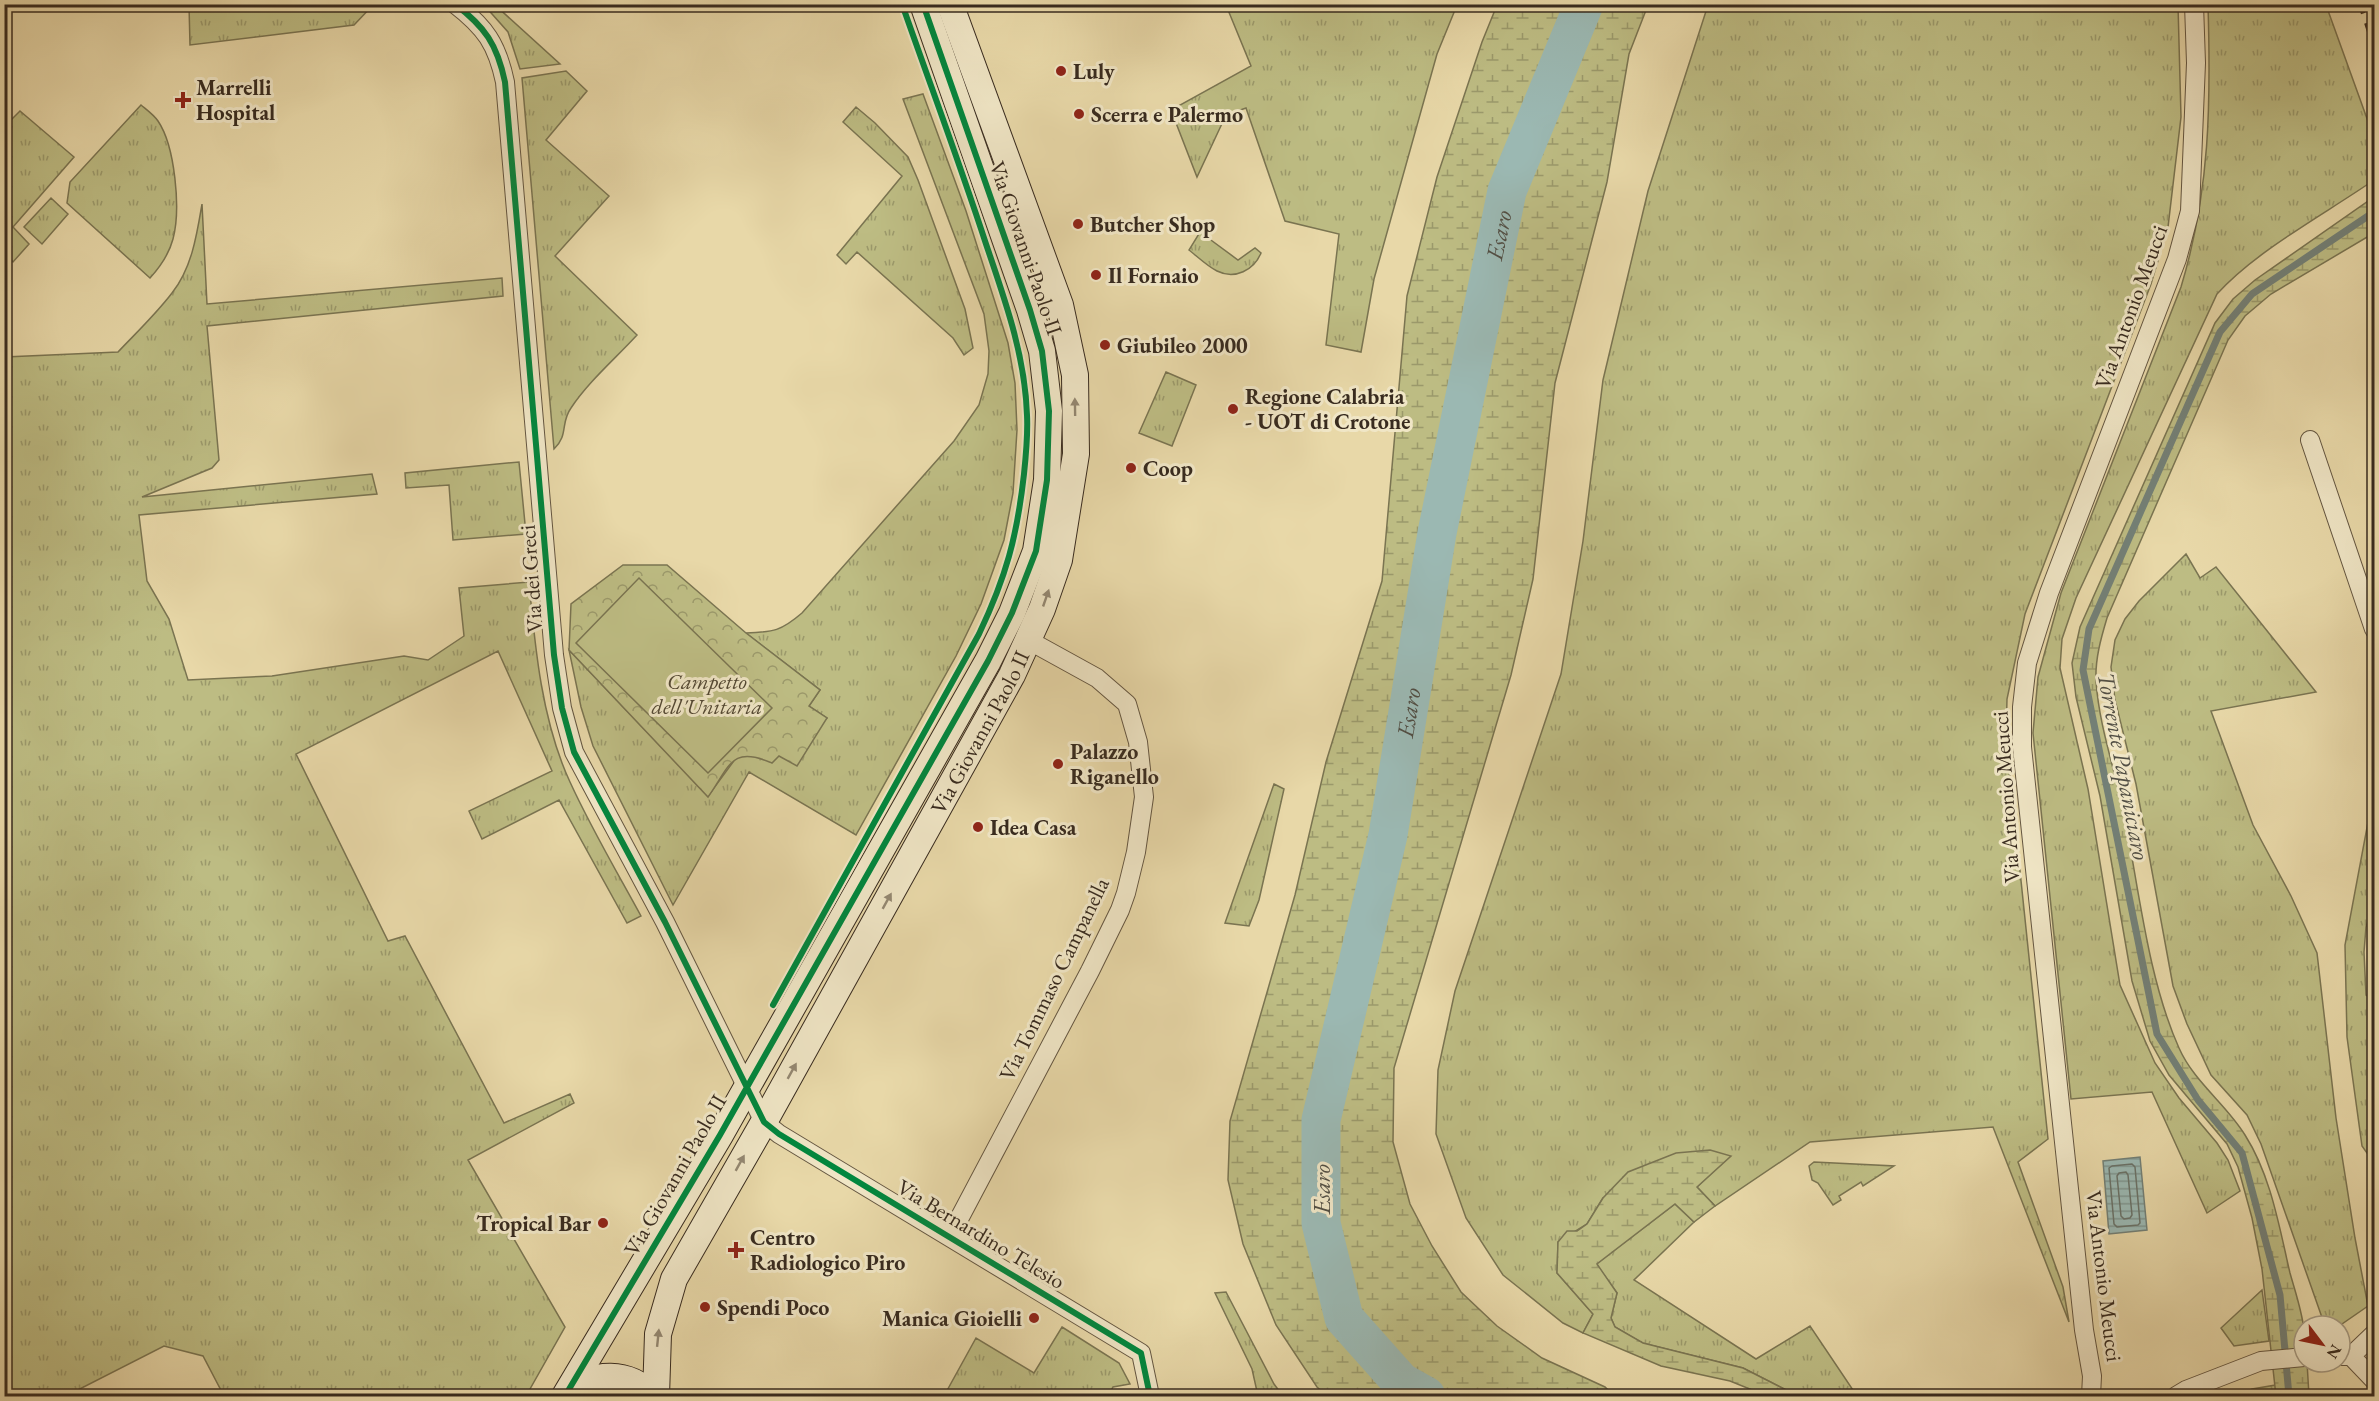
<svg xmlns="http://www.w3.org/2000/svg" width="2379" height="1401" font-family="'EB Garamond',serif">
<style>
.grass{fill:url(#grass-tufts);stroke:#7a7451;stroke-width:1.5}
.wetland{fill:url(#wetland-marsh);stroke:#7a7451;stroke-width:1.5}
.park{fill:url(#park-crowns);stroke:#7a7451;stroke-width:1.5}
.pitch{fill:#bdbc83;stroke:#7a7451;stroke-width:1.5}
.water{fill:url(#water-rules);stroke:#738077;stroke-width:1.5}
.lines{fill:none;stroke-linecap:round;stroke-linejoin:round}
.shore{stroke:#6a7268;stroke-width:1.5}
.stream{stroke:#738077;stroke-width:7}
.river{stroke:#9bb8b2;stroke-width:39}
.street-casing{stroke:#645641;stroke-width:20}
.secondary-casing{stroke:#382b1f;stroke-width:28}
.street{stroke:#f0e6c6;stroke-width:18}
.secondary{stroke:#f0e6c6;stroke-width:26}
.rail{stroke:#382b1f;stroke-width:4.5;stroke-dasharray:10 10;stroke-linecap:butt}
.cycleway-casing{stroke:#f0e6c6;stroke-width:10}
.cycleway{stroke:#00873e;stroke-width:6}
.oneway{fill:#948872}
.poi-dot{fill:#8f2418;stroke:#f0e6c6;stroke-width:2}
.labels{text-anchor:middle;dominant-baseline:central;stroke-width:6;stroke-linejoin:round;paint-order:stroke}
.poi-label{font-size:22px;font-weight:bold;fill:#382b1f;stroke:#f0e6c6;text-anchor:start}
.street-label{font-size:22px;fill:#382b1f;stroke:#f0e6c6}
.park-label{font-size:22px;font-style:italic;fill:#534833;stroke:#f0e6c6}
.water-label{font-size:24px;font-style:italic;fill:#514e44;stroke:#f0e6c6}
</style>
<defs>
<pattern id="grass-tufts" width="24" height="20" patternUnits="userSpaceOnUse" patternTransform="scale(1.5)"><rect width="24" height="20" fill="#bdbc83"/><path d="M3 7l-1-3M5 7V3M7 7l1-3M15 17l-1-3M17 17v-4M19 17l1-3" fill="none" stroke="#9b996b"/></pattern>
<pattern id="wetland-marsh" width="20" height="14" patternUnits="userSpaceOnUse" patternTransform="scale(1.5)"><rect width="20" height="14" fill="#bdbc83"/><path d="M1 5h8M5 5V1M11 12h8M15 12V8" fill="none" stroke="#9b996b"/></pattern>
<pattern id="park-crowns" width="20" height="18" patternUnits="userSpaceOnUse" patternTransform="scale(1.5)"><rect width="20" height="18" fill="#bdbc83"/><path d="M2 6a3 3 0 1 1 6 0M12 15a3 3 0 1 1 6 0" fill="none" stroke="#9b996b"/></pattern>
<pattern id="water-rules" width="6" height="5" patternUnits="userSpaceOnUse" patternTransform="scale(1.5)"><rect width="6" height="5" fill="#9bb8b2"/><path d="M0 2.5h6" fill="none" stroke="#7f9690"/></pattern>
</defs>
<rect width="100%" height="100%" fill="#e8d8a8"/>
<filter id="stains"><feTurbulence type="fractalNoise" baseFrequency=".00333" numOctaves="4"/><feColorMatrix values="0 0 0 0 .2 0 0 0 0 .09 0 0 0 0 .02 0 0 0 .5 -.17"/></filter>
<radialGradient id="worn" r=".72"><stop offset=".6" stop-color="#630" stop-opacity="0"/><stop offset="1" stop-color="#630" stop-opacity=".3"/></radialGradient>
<path class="grass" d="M 277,4 L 278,7 L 302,4 L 373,5 L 354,25 L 190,45 L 189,5 Z
M 484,5 L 495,5 L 560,64 L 520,69 L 508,32 Z
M 1226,5 L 1457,5 L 1437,54 L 1374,279 L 1361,352 L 1326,345 L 1339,234 L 1285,221 L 1246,108 L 1226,115 L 1197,177 L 1171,110 L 1251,66 Z
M 1708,5 L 2178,5 L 2181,117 L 2168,227 L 2151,284 L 2025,614 L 2007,699 L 2006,737 L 2048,1139 L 2018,1162 L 2063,1287 L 2069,1322 L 1993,1127 L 1810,1142 L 1715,1206 L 1697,1187 L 1730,1156 L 1603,1198 L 1587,1224 L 1558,1242 L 1557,1273 L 1593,1314 L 1583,1333 L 1563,1323 L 1503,1275 L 1466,1218 L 1436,1134 L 1438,1070 L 1455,991 L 1561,674 L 1583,541 L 1603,380 L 1648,191 Z
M 2208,5 L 2326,5 L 2374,138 L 2374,180 C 2325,214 2257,250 2217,294 L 2076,598 L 2062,639 L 2060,668 L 2088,789 L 2120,985 L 2155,1063 L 2179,1098 L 2217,1143 L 2228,1160 L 2240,1191 L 2207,1213 L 2152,1092 L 2071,1099 L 2033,733 L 2038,677 L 2061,593 L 2181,287 C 2210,191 2211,104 2208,5 Z
M 566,71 L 587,91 L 546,140 L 609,196 L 555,256 L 637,335 C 616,358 588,382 571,408 C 560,423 569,435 554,449 L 522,78 Z
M 923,94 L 966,211 L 1008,343 L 1015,383 L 1017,430 L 1013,493 L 1004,540 L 981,604 L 956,656 L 856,835 L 749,772 L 673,905 L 593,746 L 581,707 L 569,650 L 708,796 L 736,758 L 745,755 L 779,755 L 827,718 L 809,706 L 820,690 L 746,633 C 774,632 781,631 802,613 L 954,441 L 979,405 L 988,374 L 989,351 L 984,314 L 903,99 Z
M 141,105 C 147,110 154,115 158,121 C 175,146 181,209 173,239 C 169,254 161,266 150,278 L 67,203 L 70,182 Z
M 856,107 L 875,123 L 908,157 L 918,180 L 965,309 L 973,348 L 964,355 L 953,338 L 857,252 L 846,264 L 837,255 L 902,176 L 843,122 Z
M 20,111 L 74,157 L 13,227 L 29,244 L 13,262 L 5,254 L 4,127 Z
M 51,198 L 68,214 L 42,244 L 24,227 Z
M 202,204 L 207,304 L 502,278 L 503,296 L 207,326 L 219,460 L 212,468 L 142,497 L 372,474 L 377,494 L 139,515 L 147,581 L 169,619 L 188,680 L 272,676 L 404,656 L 428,660 L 464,636 L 459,588 L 529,582 C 535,648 542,722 570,782 C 591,828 617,872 641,916 L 627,923 L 559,800 L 482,839 L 469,811 L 552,771 L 498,651 L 296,754 L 388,941 L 405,936 L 504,1123 L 570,1094 L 574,1103 L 468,1160 L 565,1327 L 526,1396 L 224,1396 L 203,1356 L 164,1346 L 66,1396 L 5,1396 L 5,357 L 118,352 C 136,333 156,314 172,293 C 192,268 197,234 202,204 Z
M 1200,232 L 1238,260 L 1255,248 L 1261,253 C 1254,270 1235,280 1217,271 C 1207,266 1198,257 1189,250 Z
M 1166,372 L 1196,385 L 1172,446 L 1139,433 Z
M 519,462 L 526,534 L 453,540 L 449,485 L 406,488 L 405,473 Z
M 2186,554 L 2200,578 L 2216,567 L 2316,692 L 2211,711 L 2253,825 L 2291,896 L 2317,953 L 2336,1118 L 2355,1238 L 2368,1306 L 2339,1326 L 2325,1326 L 2261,1144 L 2247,1115 L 2211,1075 L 2187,1024 L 2173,986 L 2136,784 L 2115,700 L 2111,667 L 2115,640 L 2125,619 L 2139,601 Z
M 1274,784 L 1284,789 L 1259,900 L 1249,926 L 1225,923 Z
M 2374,805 L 2374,902 L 2366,927 L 2364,952 L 2366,995 L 2374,1000 L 2374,1163 L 2362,1146 L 2347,1037 L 2345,945 L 2371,806 Z
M 1814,1162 L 1894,1166 L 1863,1186 L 1861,1182 L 1839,1196 L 1841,1200 L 1833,1205 L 1818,1183 L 1812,1180 L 1809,1166 Z
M 1675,1204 L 1694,1222 L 1634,1280 L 1756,1359 L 1810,1326 L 1857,1396 L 1798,1396 L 1743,1368 L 1642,1343 L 1615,1327 L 1611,1318 L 1617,1293 L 1596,1264 Z
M 2262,1290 L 2269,1341 L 2234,1346 L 2221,1328 Z
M 1226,1292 L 1274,1384 L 1283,1396 L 1258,1396 L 1252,1369 L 1215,1293 Z
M 1062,1327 L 1119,1363 L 1130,1384 L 1113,1387 L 1108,1396 L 944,1396 L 976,1338 L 1034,1373 Z
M 2276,1385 L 2276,1396 L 2238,1396 L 2252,1389 Z"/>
<path class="wetland" d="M 1497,5 L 1648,5 L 1629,54 L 1607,182 L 1555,383 L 1533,579 L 1511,675 L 1394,1068 L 1393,1142 L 1410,1204 L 1432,1246 L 1461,1292 L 1497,1326 L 1542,1358 L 1605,1387 L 1614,1396 L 1327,1396 L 1317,1387 L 1276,1325 L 1243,1244 L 1228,1180 L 1230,1121 L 1295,895 L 1326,762 L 1382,581 L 1407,296 L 1437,177 L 1482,42 Z
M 2374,197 L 2374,233 L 2271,294 L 2245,316 L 2228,340 L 2107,618 C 2101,638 2095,659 2096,681 C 2099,726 2115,770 2124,814 C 2139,889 2148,979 2179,1048 C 2194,1082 2226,1104 2245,1135 C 2271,1176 2279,1226 2290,1273 C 2295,1291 2302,1311 2304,1330 C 2305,1341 2304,1352 2304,1362 L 2307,1362 L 2309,1396 L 2276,1396 L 2262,1269 L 2252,1218 L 2238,1167 L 2227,1144 L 2169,1075 L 2150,1041 L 2132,981 L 2100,796 L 2076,697 L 2072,663 L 2080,627 L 2215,323 L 2233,299 L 2255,280 Z
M 1710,1150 L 1731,1156 L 1697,1187 L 1715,1206 L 1694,1222 L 1675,1204 L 1597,1264 L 1617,1293 L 1611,1318 L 1615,1327 L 1643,1343 L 1743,1368 L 1798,1396 L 1767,1396 L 1730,1381 L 1661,1366 L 1583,1333 L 1593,1314 L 1557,1273 L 1558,1242 L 1567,1231 L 1577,1231 L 1587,1224 L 1603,1198 L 1628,1172 L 1676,1153 Z"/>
<path class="park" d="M 623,565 L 667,565 L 746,633 L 820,690 L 809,706 L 827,718 L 797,766 L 779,756 L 772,763 C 731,745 730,766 708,797 L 569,650 L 571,604 Z"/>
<path class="pitch" d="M 639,578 L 772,708 L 708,773 L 576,643 Z"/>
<path class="water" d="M 2140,1157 L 2147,1230 L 2109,1234 L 2103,1161 Z"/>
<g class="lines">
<path class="shore" d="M 2132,1164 L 2135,1167 L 2140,1223 L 2138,1225 L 2117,1227 L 2114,1224 L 2109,1168 L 2112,1166 Z
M 2126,1172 L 2128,1175 L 2132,1215 L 2130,1218 L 2124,1219 L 2121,1216 L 2117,1176 L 2119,1173 Z"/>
<path class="stream" d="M 2289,1396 L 2280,1295 L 2242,1153 L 2198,1100 L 2157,1034 L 2083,670 L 2089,629 L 2220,332 L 2252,294 L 2374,212"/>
<path class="river" id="s1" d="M 1426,1396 L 1401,1382 L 1344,1318 L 1321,1223 L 1321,1120 L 1388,835 L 1437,533 L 1507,191 L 1584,4"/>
<defs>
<path id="street" d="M 455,4 C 485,27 497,44 505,82 L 554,655 L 562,708 L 574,752 L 665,922 L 764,1122 L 779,1134 L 1141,1353 L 1150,1396
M 2310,440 L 2374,629
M 950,1236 L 1090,971 L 1120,910 L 1126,893 L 1136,852 L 1144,797 L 1138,742 L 1127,704 L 1097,678 L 1028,640
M 2340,1356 L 2351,1356 L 2374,1334
M 2351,1356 L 2374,1380
M 2091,1396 L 2092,1376 L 2084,1330 L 2022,747 L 2022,707 L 2027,663 L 2049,593 L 2177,259 L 2190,211 L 2196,63 L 2194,4
M 2176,1396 L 2186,1390 L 2261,1361 L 2304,1357"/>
<g id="secondary">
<path d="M 568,1395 C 592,1370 630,1371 652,1396"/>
<path d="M 565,1396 L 720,1135 L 988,661 L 1012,613 L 1036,551 L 1047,480 L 1049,411 L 1042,351 L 1030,310 L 923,4"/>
<path id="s2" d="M 656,1396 L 658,1334 L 674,1279 L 764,1122 L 1012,675 L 1042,609 L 1059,560 L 1076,454 L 1075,375 L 1060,305 L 950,4"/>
</g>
</defs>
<use href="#street" class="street-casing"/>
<use href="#secondary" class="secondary-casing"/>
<use href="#street" class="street"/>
<use href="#secondary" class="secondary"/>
<path class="rail" d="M 2360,4 L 2374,46"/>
<defs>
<path id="cycleway" d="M 455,4 C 485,27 497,44 505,82 L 554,655 L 562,708 L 574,752 L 665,922 L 764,1122 L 779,1134 L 1141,1353 L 1150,1396
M 773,1005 L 979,634 C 1006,577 1017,537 1024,474 C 1026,455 1028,434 1027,415 C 1025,355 1005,300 986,244 C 960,164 930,84 902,4
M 565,1396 L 720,1135 L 988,661 L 1012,613 L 1036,551 L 1047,480 L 1049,411 L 1042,351 L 1030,310 L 923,4"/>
</defs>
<use href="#cycleway" class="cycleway-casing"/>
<use href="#cycleway" class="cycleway"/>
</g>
<defs><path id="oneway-solid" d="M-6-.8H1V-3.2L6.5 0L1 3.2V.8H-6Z" transform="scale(1.5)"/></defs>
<g class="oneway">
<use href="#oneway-solid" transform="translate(1075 407) rotate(-91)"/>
<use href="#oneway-solid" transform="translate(1046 598) rotate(-71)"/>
<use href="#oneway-solid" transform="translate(887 901) rotate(-61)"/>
<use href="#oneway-solid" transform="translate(792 1071) rotate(-61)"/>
<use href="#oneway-solid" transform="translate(740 1163) rotate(-61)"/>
<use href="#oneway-solid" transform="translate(658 1338) rotate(-84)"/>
</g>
<g class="poi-dot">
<circle cx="1061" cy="71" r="6"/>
<path d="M180 91h6v6h6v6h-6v6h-6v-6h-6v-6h6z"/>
<circle cx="1079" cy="114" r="6"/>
<circle cx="1078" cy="224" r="6"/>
<circle cx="1096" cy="275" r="6"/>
<circle cx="1105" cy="345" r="6"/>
<circle cx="1233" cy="409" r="6"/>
<circle cx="1131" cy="468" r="6"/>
<circle cx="1058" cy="764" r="6"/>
<circle cx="978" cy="827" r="6"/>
<circle cx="603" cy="1223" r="6"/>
<path d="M733 1241h6v6h6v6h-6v6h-6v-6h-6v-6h6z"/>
<circle cx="705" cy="1307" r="6"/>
<circle cx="1034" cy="1318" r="6"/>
</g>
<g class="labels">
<g class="poi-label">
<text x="1073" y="71">Luly</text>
<text x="196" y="87">Marrelli<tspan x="196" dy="25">Hospital</tspan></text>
<text x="1091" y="114">Scerra e Palermo</text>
<text x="1090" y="224">Butcher Shop</text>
<text x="1108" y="275">Il Fornaio</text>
<text x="1117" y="345">Giubileo 2000</text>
<text x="1245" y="396">Regione Calabria<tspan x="1245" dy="25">- UOT di Crotone</tspan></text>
<text x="1143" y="468">Coop</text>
<text x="1070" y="751">Palazzo<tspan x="1070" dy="25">Riganello</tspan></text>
<text x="990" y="827">Idea Casa</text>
<text x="591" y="1223" text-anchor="end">Tropical Bar</text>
<text x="750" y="1237">Centro<tspan x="750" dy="25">Radiologico Piro</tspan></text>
<text x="717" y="1307">Spendi Poco</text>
<text x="1022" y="1318" text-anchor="end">Manica Gioielli</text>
</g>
<g class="street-label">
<text transform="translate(1026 248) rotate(71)">Via Giovanni Paolo II</text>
<text transform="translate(2131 307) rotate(-70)">Via Antonio Meucci</text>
<text transform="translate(531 579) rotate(-94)">Via dei Greci</text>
<text stroke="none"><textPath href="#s2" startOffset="746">Via Giovanni Paolo II</textPath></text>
<text transform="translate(2006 797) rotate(-94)">Via Antonio Meucci</text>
<text transform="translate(1054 979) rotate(-64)">Via Tommaso Campanella</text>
<text transform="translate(675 1175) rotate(-60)">Via Giovanni Paolo II</text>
<text transform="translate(981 1234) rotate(31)">Via Bernardino Telesio</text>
<text transform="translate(2104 1276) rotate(83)">Via Antonio Meucci</text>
</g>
<g class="park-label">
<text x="707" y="681">Campetto<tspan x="707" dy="25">dell'Unitaria</tspan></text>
</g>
<g class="water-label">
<text stroke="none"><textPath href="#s1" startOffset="1218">Esaro</textPath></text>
<text stroke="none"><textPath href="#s1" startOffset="732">Esaro</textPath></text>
<text transform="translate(2124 766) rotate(79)">Torrente Papaniciaro</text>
<text transform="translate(1321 1189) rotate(-90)">Esaro</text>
</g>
</g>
<rect width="2379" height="1401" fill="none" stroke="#e8d8a8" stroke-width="24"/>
<rect x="6" y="6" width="2367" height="1389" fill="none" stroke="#382b1f" stroke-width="3"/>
<rect x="12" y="12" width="2355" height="1377" fill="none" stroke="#382b1f" stroke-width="1.5"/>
<g transform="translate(2322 1344) rotate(122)"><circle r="28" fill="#f0e6c6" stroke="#a69b83" stroke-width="1.5"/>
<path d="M0-4.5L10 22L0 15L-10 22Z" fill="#8f2418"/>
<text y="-9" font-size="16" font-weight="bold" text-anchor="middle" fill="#382b1f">N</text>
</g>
<rect width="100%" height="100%" filter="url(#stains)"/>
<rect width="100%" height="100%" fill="url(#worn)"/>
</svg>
